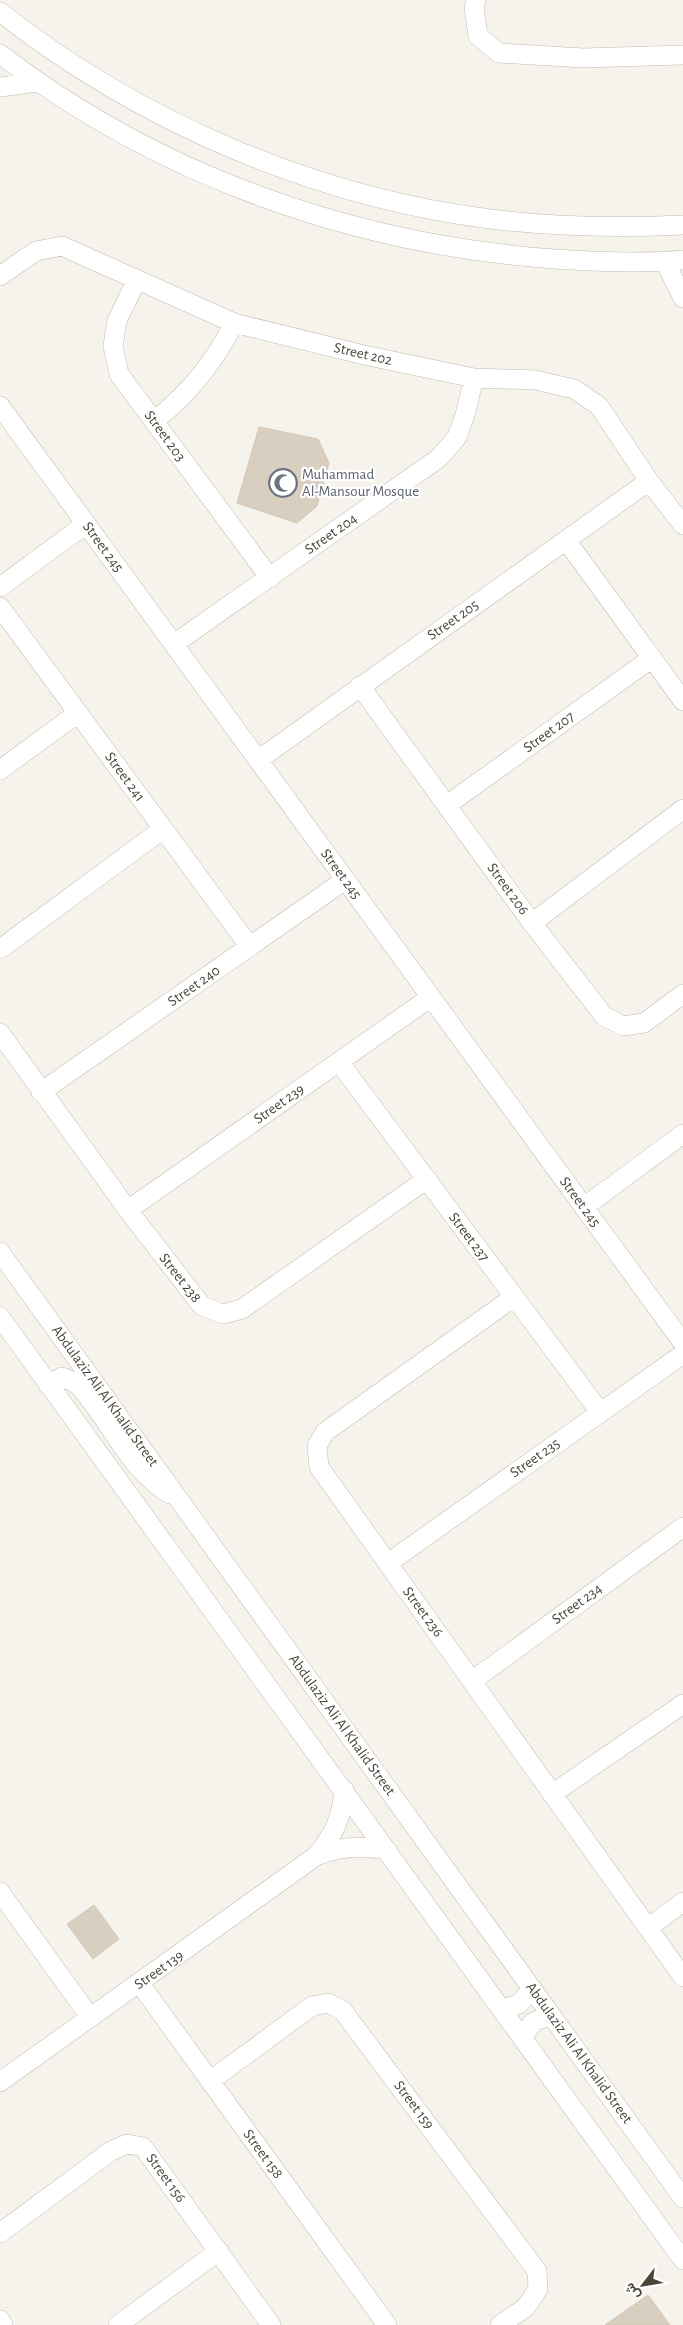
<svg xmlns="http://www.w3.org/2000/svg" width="683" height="2325" font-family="'Alegreya Sans',Vazirmatn,sans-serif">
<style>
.building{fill:#d8cfc1;stroke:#d3c7b4}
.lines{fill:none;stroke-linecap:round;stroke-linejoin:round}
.minor-casing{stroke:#c2bbae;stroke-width:20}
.minor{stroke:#fff;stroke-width:19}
.labels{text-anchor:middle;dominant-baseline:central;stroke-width:4.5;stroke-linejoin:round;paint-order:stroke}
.street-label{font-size:15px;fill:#4b4439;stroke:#fff}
.worship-label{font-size:15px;fill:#5b616d;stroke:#fff;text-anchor:start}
</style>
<rect width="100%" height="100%" fill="#f6f3ec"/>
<path class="building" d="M 259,427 L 318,439 L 329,463 L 317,506 L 297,523 L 237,503 Z
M 94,1905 L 119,1939 L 93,1959 L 67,1924 Z
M 648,2295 L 670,2325 L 605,2325 Z"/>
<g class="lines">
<defs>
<path id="minor" d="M 476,0 L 474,7 L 478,36 L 499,53 L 583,58 L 683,55
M 0,12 C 139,121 314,197 490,219 C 554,227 619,228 683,225
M 0,54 C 159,176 355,245 555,259 C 598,262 640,264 683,260
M 0,87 L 37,82
M 665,262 L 683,298
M 0,276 L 36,251 L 62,246 L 234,323 L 364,355 L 474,378 L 535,380 L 574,389 L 599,406 L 649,481 L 683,525
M 137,279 L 117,321 L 113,346 L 119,374 L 270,578
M 0,406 L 683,1343
M 154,421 C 189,394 214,363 234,323
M 566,540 L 683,701
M 0,587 L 86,524
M 0,607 L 250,947
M 174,644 L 439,458 L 457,437 L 465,415 L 474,378
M 360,686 L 532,923 L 604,1016 L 623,1026 L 644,1023 L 683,994
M 258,760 L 649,481
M 0,770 L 78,713
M 447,805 L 652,658
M 532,923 L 683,809
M 0,949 L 163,829
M 0,1033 L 128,1210 L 202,1306 L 223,1314 L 242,1309 L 427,1179
M 339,1062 L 600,1412
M 41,1092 L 345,880
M 584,1207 L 683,1134
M 128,1210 L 431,997
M 0,1252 L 683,2198
M 514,1297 L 325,1432 L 317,1446 L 319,1467 L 683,1977
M 0,1317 L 683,2260
M 48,1385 L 62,1377 L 76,1383 C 110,1418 126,1468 170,1494
M 388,1563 L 683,1354
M 472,1681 L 683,1527
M 552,1794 L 683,1704
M 316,1856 C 334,1835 342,1817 344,1790
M 0,1892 L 90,2017
M 648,1928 L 683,1902
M 140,1984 L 387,2325
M 503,2009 L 519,2004 L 532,1989
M 523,2037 L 533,2022 L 551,2015
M 210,2081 L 312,2006 L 328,2003 L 343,2011 L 537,2271 L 538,2289 L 526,2307 L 500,2325
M 0,2082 L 316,1856 C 340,1846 362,1845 387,1850
M 0,2233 L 111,2151 L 127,2144 L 143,2147 L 271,2325
M 0,2320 L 3,2325
M 118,2325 L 219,2251"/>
</defs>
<use href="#minor" class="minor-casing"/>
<use href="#minor" class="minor"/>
</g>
<defs>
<symbol id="mosque-ring" viewBox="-11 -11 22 22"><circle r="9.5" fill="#fff" stroke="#6b7280" stroke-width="1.5"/><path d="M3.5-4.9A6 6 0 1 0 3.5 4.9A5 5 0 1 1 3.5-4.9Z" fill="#6b7280"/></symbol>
</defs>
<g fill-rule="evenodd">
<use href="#mosque-ring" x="267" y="467" width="32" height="32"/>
</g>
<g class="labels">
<g class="street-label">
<text transform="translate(363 354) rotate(13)">Street 202</text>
<text transform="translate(165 436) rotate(54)">Street 203</text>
<text transform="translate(331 534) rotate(-35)">Street 204</text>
<text transform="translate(103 547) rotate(54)">Street 245</text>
<text transform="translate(453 620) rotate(-35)">Street 205</text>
<text transform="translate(549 732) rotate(-36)">Street 207</text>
<text transform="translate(125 777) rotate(54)">Street 241</text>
<text transform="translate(341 874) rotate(54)">Street 245</text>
<text transform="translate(508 889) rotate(54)">Street 206</text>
<text transform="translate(194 986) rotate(-35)">Street 240</text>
<text transform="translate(279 1104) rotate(-35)">Street 239</text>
<text transform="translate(580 1202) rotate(54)">Street 245</text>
<text transform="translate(469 1237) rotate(53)">Street 237</text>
<text transform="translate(180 1278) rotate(52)">Street 238</text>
<text transform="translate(105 1396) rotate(54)">Abdulaziz Ali Al Khalid Street</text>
<text transform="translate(535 1458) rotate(-35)">Street 235</text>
<text transform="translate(577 1604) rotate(-36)">Street 234</text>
<text transform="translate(423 1612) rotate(54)">Street 236</text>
<text transform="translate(342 1725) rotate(54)">Abdulaziz Ali Al Khalid Street</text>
<text transform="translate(159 1970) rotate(-35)">Street 139</text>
<text transform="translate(579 2053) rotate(54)">Abdulaziz Ali Al Khalid Street</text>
<text transform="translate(414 2105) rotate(53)">Street 159</text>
<text transform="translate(263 2154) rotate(54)">Street 158</text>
<text transform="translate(166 2178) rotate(54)">Street 156</text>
</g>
<g class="worship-label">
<text x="302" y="474">Muhammad<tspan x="302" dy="17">Al-Mansour Mosque</tspan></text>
</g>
</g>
<g transform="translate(643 2285) rotate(239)" stroke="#ffffff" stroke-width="4" paint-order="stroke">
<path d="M0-4L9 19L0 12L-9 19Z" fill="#4b4439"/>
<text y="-8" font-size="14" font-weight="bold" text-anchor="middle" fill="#4b4439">ش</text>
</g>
</svg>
